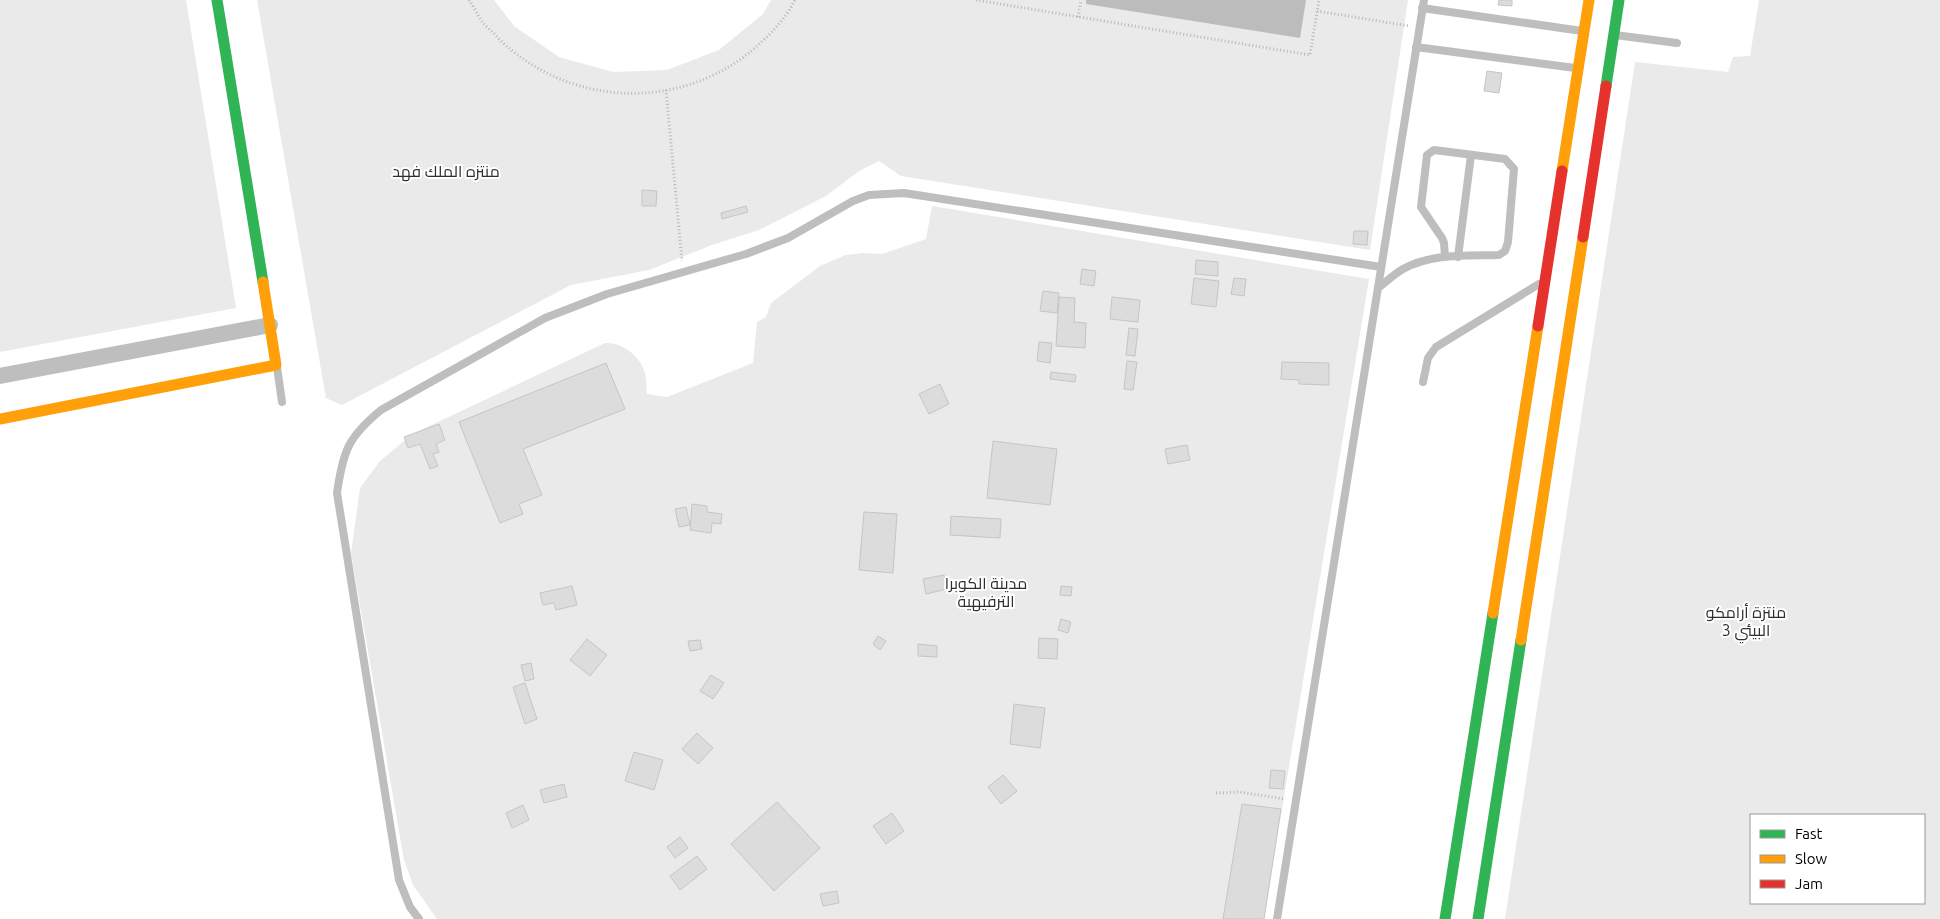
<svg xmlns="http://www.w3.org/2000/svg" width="1940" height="919" font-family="Ubuntu,Cairo,sans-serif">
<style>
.green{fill:#eaeaea;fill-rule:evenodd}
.water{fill:#bcbcbc}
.building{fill:#dcdcdc;stroke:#c5c5c5}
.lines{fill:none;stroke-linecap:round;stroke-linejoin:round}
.path{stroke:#b8b8b8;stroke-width:3;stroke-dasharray:1 2.5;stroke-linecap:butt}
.lane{stroke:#bebebe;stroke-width:8}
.street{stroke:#bebebe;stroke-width:16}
.fast{stroke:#30b455;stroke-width:11}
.slow{stroke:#ff9f0a;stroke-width:11}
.jam{stroke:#e5322d;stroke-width:11}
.labels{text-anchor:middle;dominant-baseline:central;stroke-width:4;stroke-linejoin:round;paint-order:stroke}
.park-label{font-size:16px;fill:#2f2f2f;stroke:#fff}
</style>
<rect width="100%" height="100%" fill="#fff"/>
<path class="green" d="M 0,0 L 186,0 L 236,308 L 0,352 Z
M 257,0 L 494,0 L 514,26 L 559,57 L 613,72 L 667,70 L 719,50 L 763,14 L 771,0 L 1408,0 L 1370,250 L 901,176 L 879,161 L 859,171 L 826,196 L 759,230 L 712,245 L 649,270 L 571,285 L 342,405 L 326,398 Z
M 1759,0 L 1940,0 L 1940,919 L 1505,919 L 1635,62 L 1728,72 L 1733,57 L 1750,56 ZM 1751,815 L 1924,815 L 1924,903 L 1751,903 Z
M 932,206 L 1369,279 L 1264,919 L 437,919 L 413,885 L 404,860 L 351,553 L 360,488 L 380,461 L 404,441 L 421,430 L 605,343 C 621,342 638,354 644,370 C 647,377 646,387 647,394 L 667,397 L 753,363 L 757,322 L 766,317 L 771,303 L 820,266 L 846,255 L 864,253 L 882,254 L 926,239 Z"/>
<path class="water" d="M 1086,0 L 1306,0 L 1300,38 L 1086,4 Z"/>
<path class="building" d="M 1499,0 L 1512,0 L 1512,6 L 1498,5 Z
M 1487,71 L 1502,73 L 1499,93 L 1484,91 Z
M 642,190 L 657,191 L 656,206 L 642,206 Z
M 746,206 L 748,212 L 722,219 L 721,213 Z
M 1354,231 L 1368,231 L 1367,245 L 1353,244 Z
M 1196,260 L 1218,262 L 1218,276 L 1195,274 Z
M 1082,269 L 1096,271 L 1094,286 L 1080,284 Z
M 1194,278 L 1219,281 L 1216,307 L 1191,304 Z
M 1234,278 L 1246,279 L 1244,296 L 1231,294 Z
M 1043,291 L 1059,293 L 1057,313 L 1040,311 Z
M 1059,297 L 1075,298 L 1074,322 L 1086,323 L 1085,348 L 1056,346 Z
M 1112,297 L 1140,300 L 1138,322 L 1110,319 Z
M 1129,328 L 1138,329 L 1135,356 L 1126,355 Z
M 1039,342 L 1052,343 L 1050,363 L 1037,361 Z
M 1127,361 L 1137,362 L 1133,390 L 1124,389 Z
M 1282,362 L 1329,363 L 1329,385 L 1299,384 L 1299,380 L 1281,379 Z
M 606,363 L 625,409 L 523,449 L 542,495 L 519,504 L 523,514 L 500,523 L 459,422 Z
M 1051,372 L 1076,375 L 1075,382 L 1050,379 Z
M 940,384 L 949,404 L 929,414 L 919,394 Z
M 439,424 L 445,440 L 436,444 L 439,452 L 433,454 L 438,466 L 430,469 L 420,444 L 408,448 L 404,437 Z
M 993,441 L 1057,449 L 1050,505 L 987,498 Z
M 1187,445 L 1190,460 L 1168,464 L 1165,449 Z
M 692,504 L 707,506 L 707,512 L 722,514 L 721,524 L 712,523 L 711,533 L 690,530 Z
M 686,507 L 690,525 L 679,527 L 675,509 Z
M 864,512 L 897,514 L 893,573 L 859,570 Z
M 951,516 L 1001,519 L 1000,538 L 950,535 Z
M 944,575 L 947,589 L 926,594 L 923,579 Z
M 572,586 L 577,605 L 556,610 L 554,603 L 543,605 L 540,593 Z
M 1061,586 L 1072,587 L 1071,596 L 1060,595 Z
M 1061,619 L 1071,622 L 1068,633 L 1058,630 Z
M 878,636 L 886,641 L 880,650 L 873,644 Z
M 1039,638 L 1058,639 L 1057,659 L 1038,658 Z
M 587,639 L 607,655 L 590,676 L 570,660 Z
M 700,640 L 702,649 L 690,651 L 688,641 Z
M 918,644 L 937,646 L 937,657 L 918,656 Z
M 531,663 L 534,679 L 525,681 L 521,665 Z
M 711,675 L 724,683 L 713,699 L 700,691 Z
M 525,683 L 537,719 L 525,724 L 513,687 Z
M 1014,704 L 1045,708 L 1040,748 L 1010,744 Z
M 697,733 L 713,748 L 698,764 L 682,749 Z
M 634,752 L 663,760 L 654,790 L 625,781 Z
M 1271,770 L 1285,771 L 1283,789 L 1269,788 Z
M 1003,775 L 1017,791 L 1001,804 L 988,787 Z
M 564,784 L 567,797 L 544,803 L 540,790 Z
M 777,802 L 820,848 L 774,891 L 731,844 Z
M 1242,804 L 1281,809 L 1264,919 L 1223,919 Z
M 523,805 L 529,820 L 512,828 L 506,813 Z
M 892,813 L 904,831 L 886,844 L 873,826 Z
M 680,837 L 688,848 L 675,858 L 667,847 Z
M 697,856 L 707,869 L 680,890 L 670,876 Z
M 837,891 L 839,903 L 823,906 L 820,894 Z"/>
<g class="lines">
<path class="path" d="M 469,0 C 474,7 478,16 483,23 C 488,28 494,33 499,39 C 566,104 670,112 745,56 C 764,41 784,22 795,0
M 976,0 L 1310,55 L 1319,0
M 1317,11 L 1409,26
M 1078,17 L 1081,0
M 666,90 L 682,261
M 1216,793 L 1239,792 L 1285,799"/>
<path class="lane" d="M 1422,8 L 1582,31
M 1615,35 L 1677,43
M 1416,47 L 1575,68
M 1458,257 L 1471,155
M 1378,288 C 1386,282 1394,274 1403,269 C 1432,253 1467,256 1499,255 L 1505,251 L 1508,242 L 1514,169 L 1505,159 L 1434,150 L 1427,155 L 1421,207 L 1442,238 L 1444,243 L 1445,257
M 277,367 L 282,402
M 1423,382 L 1428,358 L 1436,347 L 1539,284
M 419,919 L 410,907 L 399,880 L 337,493 C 343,451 348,437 381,410 L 545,318 L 607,294 L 746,254 L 788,238 L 853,201 L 869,195 L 904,193 L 1381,267
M 1277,919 L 1424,0"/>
<path class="street" d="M 0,376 L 270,325"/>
<path class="fast" d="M 217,0 L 263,282
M 1606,86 L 1619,0
M 1445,919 L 1493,613
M 1478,919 L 1521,640"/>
<path class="slow" d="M 1562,171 L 1589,0
M 0,419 L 276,365 L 263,282
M 1493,613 L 1538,326
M 1521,640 L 1583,237"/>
<path class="jam" d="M 1583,237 L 1606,86
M 1538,326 L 1562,171"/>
</g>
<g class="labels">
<g class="park-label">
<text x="446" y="171">منتزه الملك فهد</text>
<text x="986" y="583">مدينة الكوبرا<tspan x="986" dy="18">الترفيهية</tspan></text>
<text x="1746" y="612">منتزة أرامكو<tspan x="1746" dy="18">البيئي 3</tspan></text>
</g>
</g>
<rect x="1750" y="814" width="175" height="90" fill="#ffffff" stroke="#999999"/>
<rect x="1760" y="830" width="25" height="8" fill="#30b455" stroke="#999999"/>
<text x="1795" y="839" font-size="15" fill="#000000">Fast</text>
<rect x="1760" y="855" width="25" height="8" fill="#ff9f0a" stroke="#999999"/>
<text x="1795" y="864" font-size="15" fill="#000000">Slow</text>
<rect x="1760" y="880" width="25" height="8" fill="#e5322d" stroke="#999999"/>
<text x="1795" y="889" font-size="15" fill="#000000">Jam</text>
</svg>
